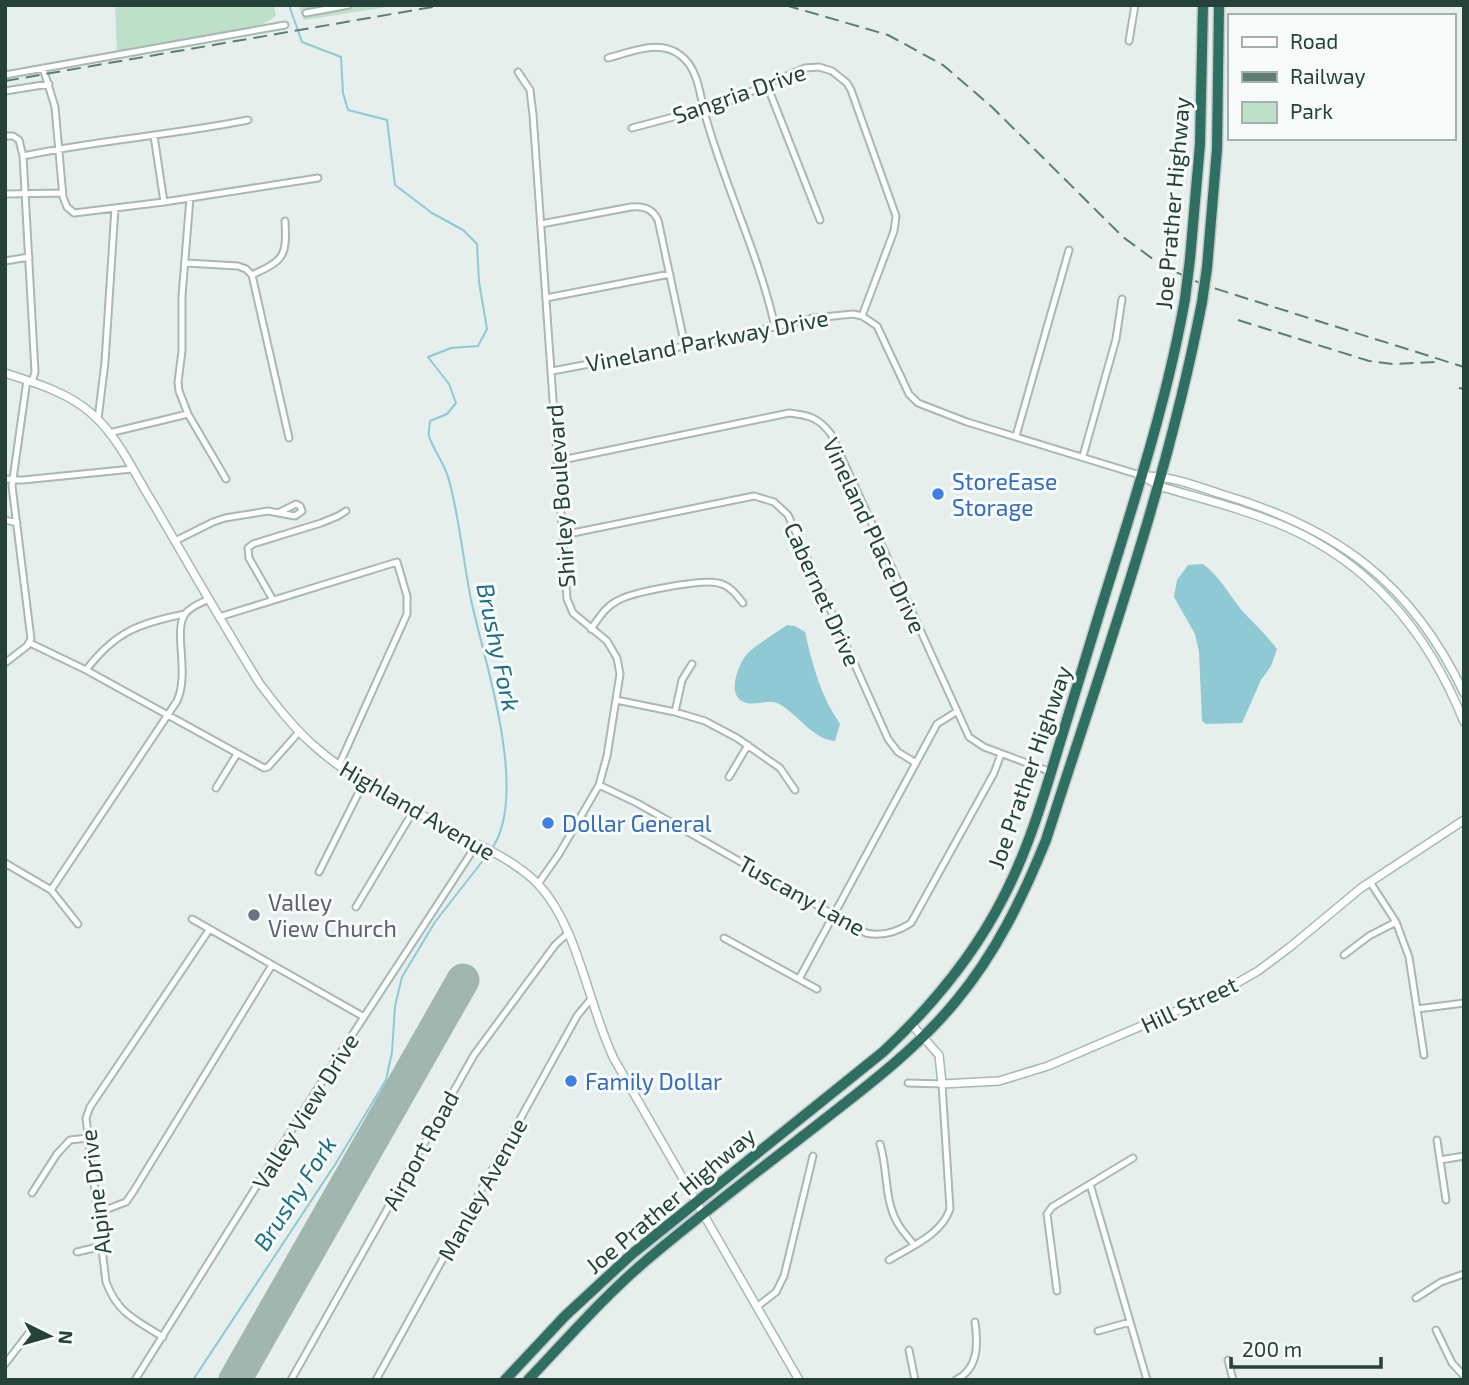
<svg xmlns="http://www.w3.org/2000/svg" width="1469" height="1385" font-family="'Exo 2',sans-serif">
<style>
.green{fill:#bfe0c8}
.water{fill:#8ec9d4}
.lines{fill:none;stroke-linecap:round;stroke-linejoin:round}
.stream{stroke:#8ec9d4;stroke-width:2}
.runway{stroke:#a2b6b0;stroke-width:33}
.street-casing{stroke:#a8b8b2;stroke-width:9}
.secondary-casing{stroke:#a4bbb3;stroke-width:10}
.highway-casing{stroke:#c2cac8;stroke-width:13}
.street{stroke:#fff;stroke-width:5}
.secondary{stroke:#fff;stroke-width:7}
.highway{stroke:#2f6f62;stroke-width:10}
.rail{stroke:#5f7d75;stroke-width:2;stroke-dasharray:14 7;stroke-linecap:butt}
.highway-bridge-casing{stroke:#c2cac8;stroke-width:13;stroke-linecap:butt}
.highway-bridge{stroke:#2f6f62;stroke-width:10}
.shop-dot{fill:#3f7fe0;stroke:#f7fbf9;stroke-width:2.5}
.worship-dot{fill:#6b7280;stroke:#f7fbf9;stroke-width:2.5}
.labels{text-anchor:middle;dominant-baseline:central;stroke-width:6;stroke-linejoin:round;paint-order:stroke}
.street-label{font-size:23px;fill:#24423a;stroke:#f7fbf9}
.shop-label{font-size:23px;fill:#366cbe;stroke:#f7fbf9;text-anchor:start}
.worship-label{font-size:23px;fill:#5b616d;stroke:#f7fbf9;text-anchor:start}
.water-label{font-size:24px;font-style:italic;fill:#1c6f80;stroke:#f7fbf9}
</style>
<rect width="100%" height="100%" fill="#e6efeb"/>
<path class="green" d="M 115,5 L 274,5 L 276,16 L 256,29 L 117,54 Z
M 298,5 L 399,5 L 304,20 Z"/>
<path class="water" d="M 1203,564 C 1222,578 1230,598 1246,615 C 1257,626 1267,636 1277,649 L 1271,666 L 1261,680 L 1242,723 L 1206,724 L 1202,721 L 1199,652 L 1195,634 L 1174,597 L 1177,580 L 1188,565 Z
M 787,625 L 795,626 L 805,632 C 812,664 821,697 840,724 L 835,741 C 814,740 798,715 781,705 C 770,697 757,707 744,702 C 726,695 738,665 747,654 C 758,643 775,634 787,625 Z"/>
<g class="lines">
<path class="stream" d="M 289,5 L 302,42 L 341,57 L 343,93 L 348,110 L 387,120 L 395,185 L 432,213 L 463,230 L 477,244 L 479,282 L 487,329 L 478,346 L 451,348 L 428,357 L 449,384 L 456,403 L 447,414 L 430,421 C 430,425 428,432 429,436 C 433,450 445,464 449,480 C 459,517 463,557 470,595 C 483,659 531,794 491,850
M 193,1380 L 336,1163 L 386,1080 L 392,1052 L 395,1006 L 402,977 L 435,922 L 488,854"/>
<path class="runway" d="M 235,1380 L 463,980"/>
<defs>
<path id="street" d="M 306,13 L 349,5
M 1129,41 L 1135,5
M 608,58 C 631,52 659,39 680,55 C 699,68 700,98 706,118 C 726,189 759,255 775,327
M 43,68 L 55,107 L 63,197 L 67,207 L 74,213 L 164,202 L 318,178
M 518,72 L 530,90 L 533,115 L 567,599 L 573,613 L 607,641 L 617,658 L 620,674 L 607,756 L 599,785 L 559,854 L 538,884
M 5,75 L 285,25
M 767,85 L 820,220
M 5,91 L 49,84
M 632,128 L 722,104 L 805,68 L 819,67 L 832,71 L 847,83 L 851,90 L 896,216 L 894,231 L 862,316
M 5,136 L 13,136 L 19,140 L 23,156 L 35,372 L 32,382
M 154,136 L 164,202
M 23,156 C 97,140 174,135 248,120
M 5,194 L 62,193
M 190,198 L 182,296 L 182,351 L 178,382 L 179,391 L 188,414 L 226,479
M 541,224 L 631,207 C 643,206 652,208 658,220 L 685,346
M 5,261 L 29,257
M 186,263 L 238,266 L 246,269 L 252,275 L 289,438
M 252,275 C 284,260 287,257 285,221
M 546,298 L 670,274
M 552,371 L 711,341 L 814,318 L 853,314 L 862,316 L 877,326 L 909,394 L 918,403 L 967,422 L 1143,476
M 98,419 L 105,362 L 115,208
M 109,433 L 188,414
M 1016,436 L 1069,250
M 1083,456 L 1116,339 L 1122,299
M 557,461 L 789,413 C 809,415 819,418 831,434 L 969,737 L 984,747 L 1051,772
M 5,479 L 23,480 L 132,469
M 5,520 L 17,523
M 563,535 L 754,496 L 774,502 L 788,515 L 888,739 L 898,752 L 916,763
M 175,541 L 213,522 L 225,518 L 268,511 L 295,516 L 302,511 L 300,506 L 296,504 L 280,512
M 273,600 L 249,558 L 248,548 L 253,544 L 321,523 L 338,516 L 346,511
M 219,617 L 397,562 L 407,596 L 407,614 L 339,765
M 591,629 C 599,618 605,607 617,601 C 631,592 702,579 718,583 C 729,585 736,594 743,603
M 30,643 L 86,670 L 264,768 L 268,767 L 299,732
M 5,663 L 27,646 L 31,639 L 12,486 L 27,380
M 86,670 C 115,632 139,623 185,614
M 616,700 L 675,712 L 705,721 L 737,738 L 780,768 L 795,790
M 675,712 L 682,680 L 692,664
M 729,777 L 748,745
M 599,785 L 637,803 L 866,933 C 883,937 897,932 911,923 L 994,773 L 1001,754
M 216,788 L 237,754
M 5,863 L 51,890 L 78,924
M 319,872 L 364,782
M 1370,882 L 1396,922 L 1409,957 L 1424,1055
M 51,890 L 177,701 C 190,673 173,631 185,614 C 191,606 201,603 209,599
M 356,907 L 414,810
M 192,919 L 364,1017
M 724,938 L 817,989
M 1344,955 L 1369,936 L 1396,922
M 799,979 L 937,724 L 956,712
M 1417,1009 L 1464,1003
M 1437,1140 L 1440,1160 L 1464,1156
M 880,1144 C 888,1169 884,1199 897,1222 C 901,1230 909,1238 914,1245
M 1440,1160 L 1446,1200
M 1090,1184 L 1147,1380
M 32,1193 L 57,1154 L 70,1140 L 88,1138
M 97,1213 L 126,1202 L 133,1192 L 272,965
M 77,1252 L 102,1246
M 889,1260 C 912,1246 941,1235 950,1209 L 942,1084 L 908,1083
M 1057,1291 L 1047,1214 L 1052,1207 L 1133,1158
M 1416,1298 L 1441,1282 L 1464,1274
M 758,1306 L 776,1292 L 784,1276 L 813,1156
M 1436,1330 L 1452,1363 L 1464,1376
M 1098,1331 L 1130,1322
M 163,1337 C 136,1320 118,1314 106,1282 L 86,1118 L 90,1107 L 209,930
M 909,1350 L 915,1380
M 1228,1360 L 1233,1380
M 5,1364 L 32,1329
M 135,1380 L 328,1072 L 477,844
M 291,1380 L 474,1055 L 555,945 L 568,933
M 376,1380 L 577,1016 L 590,1000
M 956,1380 C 979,1368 978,1344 975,1322"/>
<path id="secondary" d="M 5,373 C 35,383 67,392 91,413 C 119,437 135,475 154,505 C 189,565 223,625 260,684 C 276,705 292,726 312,744 C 353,781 404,805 452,831 C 481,846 514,860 538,884 C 578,926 588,1005 614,1059 L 799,1380
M 1143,476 L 1159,486 C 1201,499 1245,509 1286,527 C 1373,565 1429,635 1464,722
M 1144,476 C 1171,476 1196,486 1221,494 C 1337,528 1411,582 1464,693
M 912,1025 L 939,1055 L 942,1084 L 999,1081 L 1048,1066 L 1223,991 L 1258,971 L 1290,947 L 1361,888 L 1464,820"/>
<path id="highway" d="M 1190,259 L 1200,144 L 1203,5
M 1207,268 L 1217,149 L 1219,5
M 505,1380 L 565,1316 L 632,1254 L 883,1052 C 931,1007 973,957 1003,898 C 1026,854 1041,806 1055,759 C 1070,710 1085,660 1100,611 C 1132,508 1166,406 1185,299
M 528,1380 C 567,1339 604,1296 648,1259 C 707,1209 769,1163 830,1115 C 875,1080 920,1045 956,1001 C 996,953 1023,897 1046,840 C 1103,662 1167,485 1202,302"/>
</defs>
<use href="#street" class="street-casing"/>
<use href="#secondary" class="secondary-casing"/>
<use href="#highway" class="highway-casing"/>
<use href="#street" class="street"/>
<use href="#secondary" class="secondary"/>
<use href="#highway" class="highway"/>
<path class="rail" d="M 785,5 L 888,35 L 943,65 L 992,107 L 1123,237 L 1161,265 L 1204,285 L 1464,367
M 5,81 L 444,5
M 1238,320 L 1369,361 L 1393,364 L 1436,362
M 1459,388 L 1464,389"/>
<defs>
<path id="highway-bridge" d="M 1185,299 L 1190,259
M 1202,302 L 1207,268"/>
</defs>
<use href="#highway-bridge" class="highway-bridge-casing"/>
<use href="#highway-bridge" class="highway-bridge"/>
</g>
<g class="shop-dot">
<circle cx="938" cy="494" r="7"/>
<circle cx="548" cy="823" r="7"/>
<circle cx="571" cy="1081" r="7"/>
</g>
<circle class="worship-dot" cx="254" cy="915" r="7"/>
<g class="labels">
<g class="street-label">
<text transform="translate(739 93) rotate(-19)">Sangria Drive</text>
<text transform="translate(1172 203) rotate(-85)">Joe Prather Highway</text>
<text transform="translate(707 340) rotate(-11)">Vineland Parkway Drive</text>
<text transform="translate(560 496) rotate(-94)">Shirley Boulevard</text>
<text transform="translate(875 535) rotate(65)">Vineland Place Drive</text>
<text transform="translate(823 594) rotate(66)">Cabernet Drive</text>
<text transform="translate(1029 767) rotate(-71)">Joe Prather Highway</text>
<text transform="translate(418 810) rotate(30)">Highland Avenue</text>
<text transform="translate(802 895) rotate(29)">Tuscany Lane</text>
<text transform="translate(1189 1004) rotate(-25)">Hill Street</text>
<text transform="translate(305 1111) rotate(-58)">Valley View Drive</text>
<text transform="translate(420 1150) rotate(-61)">Airport Road</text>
<text transform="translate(482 1189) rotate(-61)">Manley Avenue</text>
<text transform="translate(95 1192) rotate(-97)">Alpine Drive</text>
<text transform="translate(670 1200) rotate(-40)">Joe Prather Highway</text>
</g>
<g class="shop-label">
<text x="952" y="481">StoreEase<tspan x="952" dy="26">Storage</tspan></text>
<text x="562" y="823">Dollar General</text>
<text x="585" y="1081">Family Dollar</text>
</g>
<g class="worship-label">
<text x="268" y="902">Valley<tspan x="268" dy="26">View Church</tspan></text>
</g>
<g class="water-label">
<text transform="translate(499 647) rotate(78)">Brushy Fork</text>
<text transform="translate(294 1193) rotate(-57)">Brushy Fork</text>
</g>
</g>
<rect width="1469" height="1385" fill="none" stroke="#24423a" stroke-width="14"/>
<rect x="1228" y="14" width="228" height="126" fill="#f7fbf9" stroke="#a3b1ad" stroke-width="2"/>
<rect x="1242" y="37" width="35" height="10" fill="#ffffff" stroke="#a3b1ad" stroke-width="2"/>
<text x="1290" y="49" font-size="21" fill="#24423a">Road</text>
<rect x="1242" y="72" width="35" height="10" fill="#5f7d75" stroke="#a3b1ad" stroke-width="2"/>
<text x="1290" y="84" font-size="21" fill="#24423a">Railway</text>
<rect x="1242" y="102" width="35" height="21" fill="#bfe0c8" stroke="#a3b1ad" stroke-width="2"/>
<text x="1290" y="119" font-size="21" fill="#24423a">Park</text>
<g transform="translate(49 1336) rotate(95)" stroke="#f7fbf9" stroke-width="5" paint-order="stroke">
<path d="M0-5L12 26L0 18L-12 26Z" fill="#24423a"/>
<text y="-10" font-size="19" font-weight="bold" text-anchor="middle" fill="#24423a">N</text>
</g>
<path d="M1231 1357v10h150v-10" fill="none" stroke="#24423a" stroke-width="3.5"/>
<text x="1242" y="1357" font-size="21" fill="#24423a" stroke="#f7fbf9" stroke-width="5" paint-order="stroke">200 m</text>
</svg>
